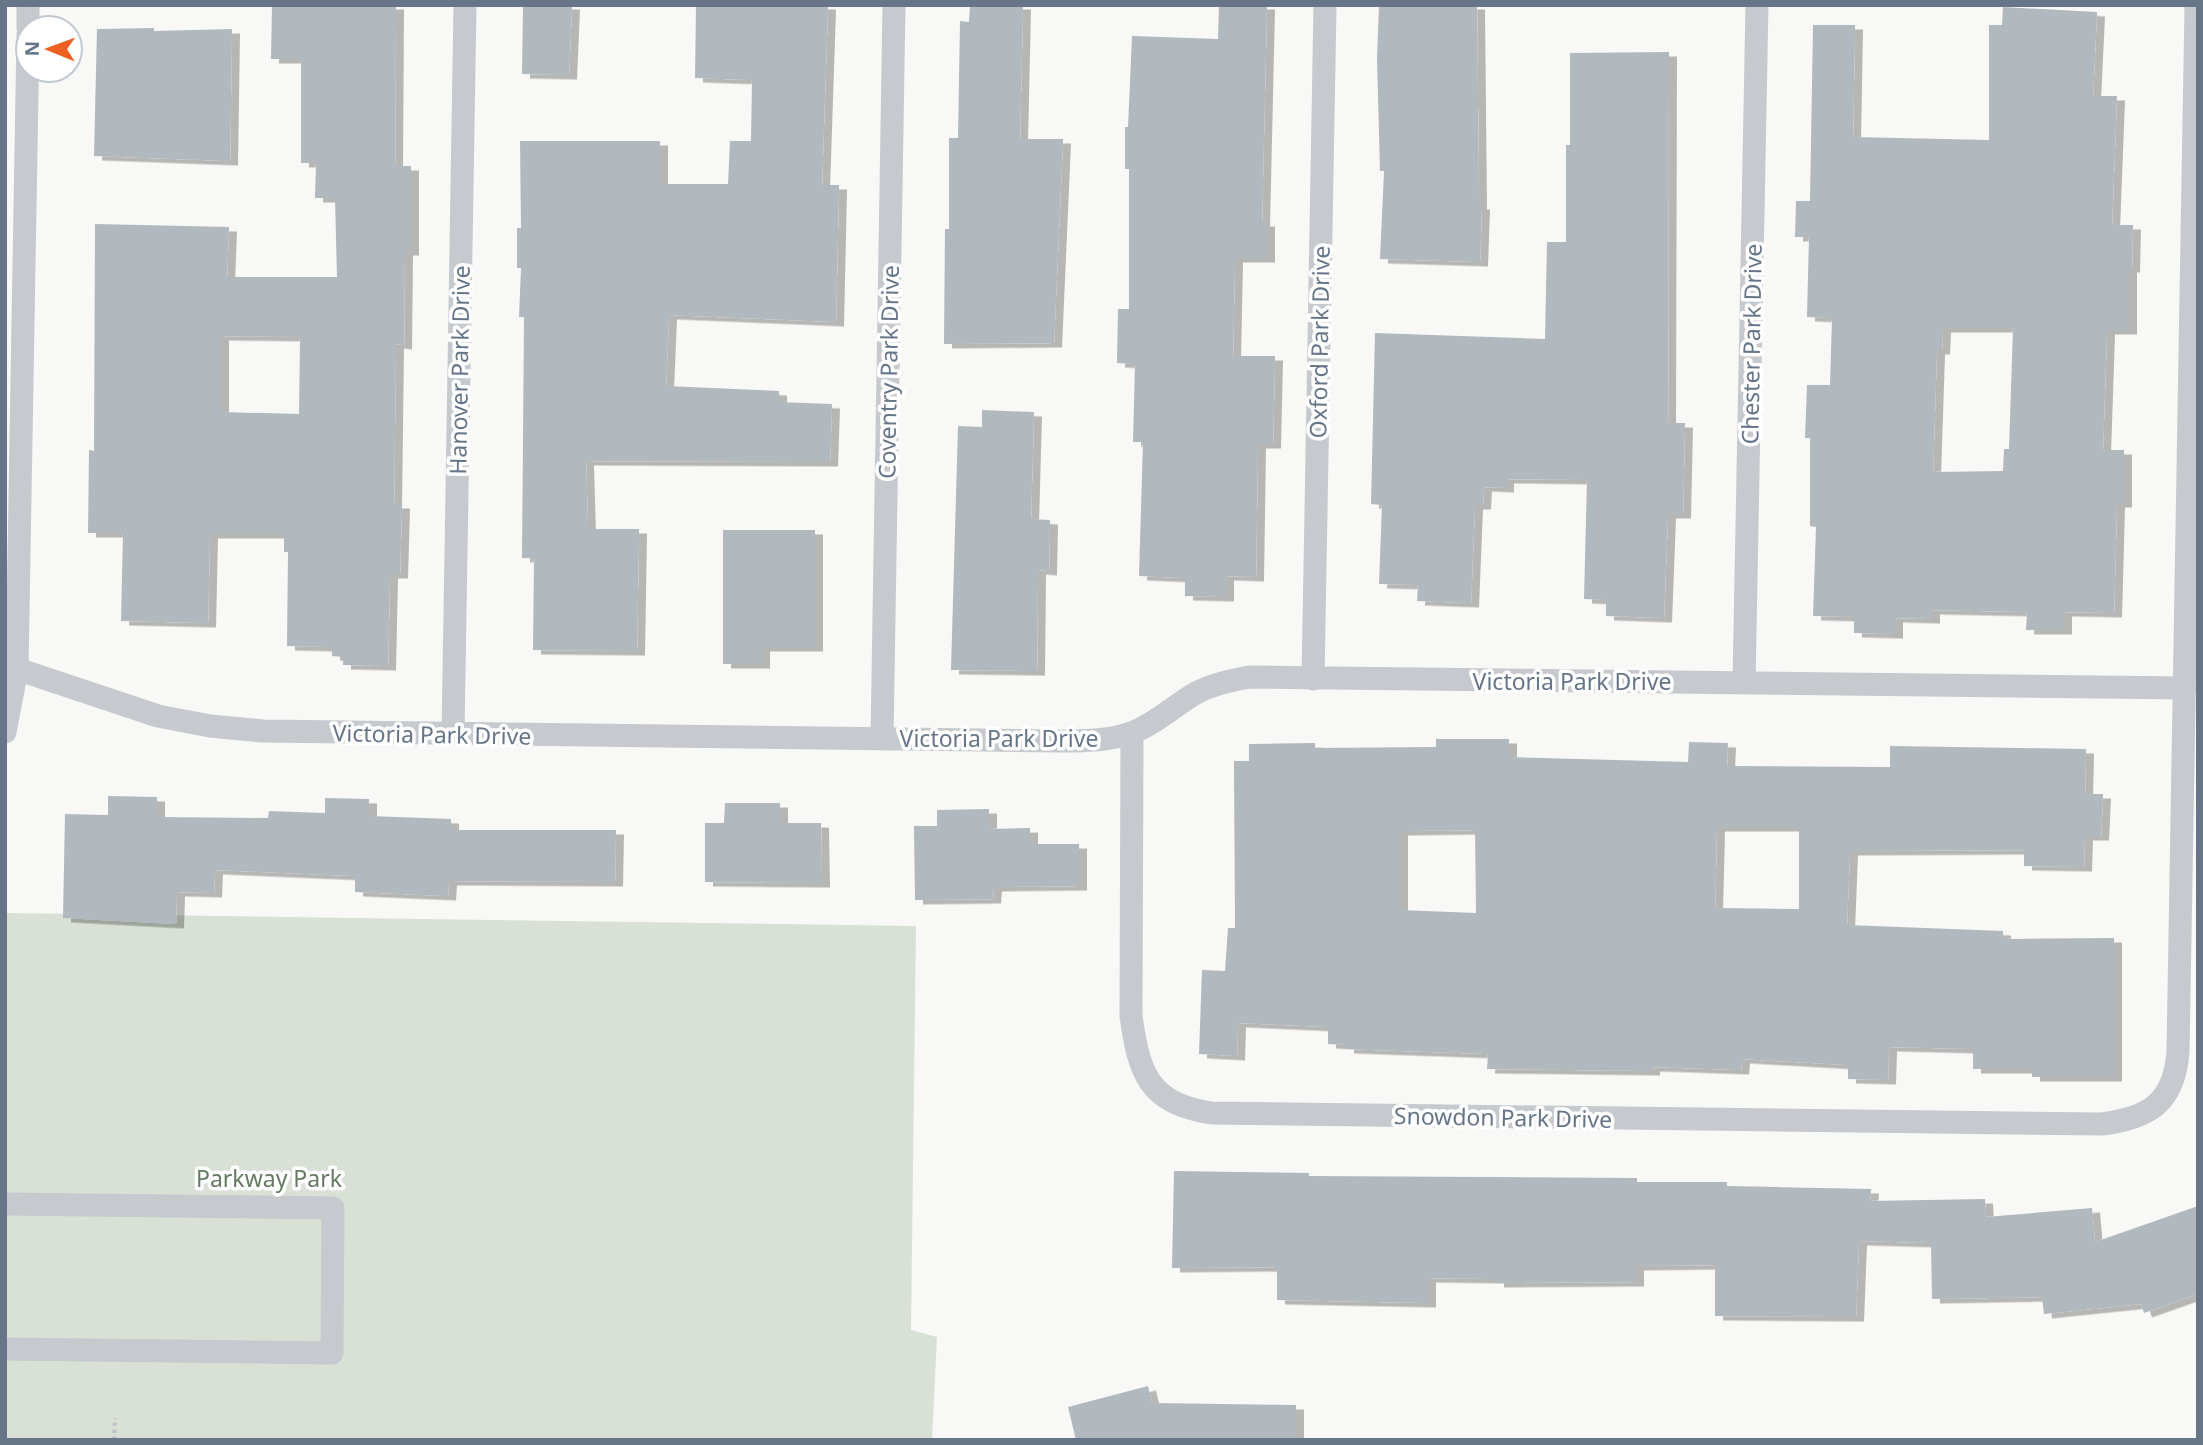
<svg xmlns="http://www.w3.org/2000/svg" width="2203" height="1445" font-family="'Noto Sans',sans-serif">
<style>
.green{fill:#d9e1d6}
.building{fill:#b1b8be;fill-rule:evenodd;filter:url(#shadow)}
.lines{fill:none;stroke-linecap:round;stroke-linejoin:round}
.path{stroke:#c2c3c6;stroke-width:4.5;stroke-dasharray:3.5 3.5;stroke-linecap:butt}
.lane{stroke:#c6c9cd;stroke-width:23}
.labels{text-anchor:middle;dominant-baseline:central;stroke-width:7;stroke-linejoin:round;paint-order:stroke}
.street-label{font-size:23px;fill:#667688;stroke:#fff}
.park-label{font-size:23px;fill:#647a61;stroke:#fff}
</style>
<defs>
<filter id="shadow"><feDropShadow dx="8" dy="4.5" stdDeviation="0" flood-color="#0004"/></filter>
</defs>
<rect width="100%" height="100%" fill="#f8f8f6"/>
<path class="green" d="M 5,913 L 916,926 L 911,1330 L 937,1337 L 932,1440 L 5,1440 Z"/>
<path class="building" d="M 272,5 L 396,5 L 395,166 L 411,166 L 411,251 L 405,251 L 404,345 L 396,344 L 394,504 L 402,504 L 400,574 L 390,574 L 388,666 L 343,665 L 343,657 L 332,656 L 332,647 L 287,646 L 288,552 L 284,552 L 284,534 L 210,534 L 208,623 L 121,621 L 123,533 L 88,533 L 89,450 L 94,451 L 95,224 L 229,227 L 227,277 L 337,277 L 335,198 L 315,198 L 316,163 L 301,163 L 301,59 L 271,59 ZM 221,336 L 300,337 L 299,414 L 221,412 Z
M 523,5 L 572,5 L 569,75 L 522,74 Z
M 696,5 L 828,5 L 822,185 L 839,185 L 836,322 L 669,315 L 666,386 L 779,391 L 779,402 L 832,404 L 830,462 L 586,461 L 588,529 L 639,529 L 637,651 L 533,650 L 534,558 L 522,558 L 524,317 L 519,317 L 521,268 L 517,268 L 517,228 L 521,228 L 520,141 L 660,141 L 660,184 L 728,184 L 730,141 L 751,141 L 752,80 L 695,78 Z
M 970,5 L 1023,5 L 1020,139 L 1063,139 L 1054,343 L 944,344 L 945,229 L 949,229 L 949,138 L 958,138 L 960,21 L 969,22 Z
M 1219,5 L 1267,5 L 1262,222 L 1267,222 L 1267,258 L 1235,258 L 1233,356 L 1275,356 L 1273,444 L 1258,444 L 1256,577 L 1226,576 L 1226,597 L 1185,596 L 1185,578 L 1139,576 L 1143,442 L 1133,442 L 1135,364 L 1117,363 L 1118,309 L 1129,309 L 1129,169 L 1125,169 L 1125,127 L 1128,127 L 1132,36 L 1218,39 Z
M 1379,5 L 1477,5 L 1479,205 L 1482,205 L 1480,262 L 1380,259 L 1384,171 L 1380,171 L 1377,58 Z
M 2003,7 L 2097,12 L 2093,96 L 2117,96 L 2112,225 L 2133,225 L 2132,268 L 2129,268 L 2129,330 L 2107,330 L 2103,450 L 2124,450 L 2124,503 L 2117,503 L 2114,613 L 2064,612 L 2064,630 L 2026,630 L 2027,612 L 1932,610 L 1932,619 L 1895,618 L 1895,634 L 1854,633 L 1854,617 L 1813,616 L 1816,527 L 1810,526 L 1810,438 L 1805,438 L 1807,385 L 1830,385 L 1832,318 L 1807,317 L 1809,237 L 1795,237 L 1796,201 L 1810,201 L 1813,25 L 1855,25 L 1853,137 L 1989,140 L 1989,25 L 2002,25 ZM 1943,328 L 2013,328 L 2009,449 L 2004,449 L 2003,471 L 1933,472 L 1937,350 L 1942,350 Z
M 154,28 L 154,31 L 232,29 L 230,161 L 94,156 L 97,29 Z
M 1669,52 L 1668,423 L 1685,423 L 1683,514 L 1668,514 L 1664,618 L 1606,616 L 1606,600 L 1584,599 L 1587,480 L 1506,479 L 1506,488 L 1484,487 L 1483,505 L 1475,505 L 1471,603 L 1417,601 L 1418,585 L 1379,584 L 1382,505 L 1371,504 L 1375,333 L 1545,339 L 1547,242 L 1566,242 L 1566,145 L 1570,145 L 1570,53 Z
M 982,410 L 1034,412 L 1031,519 L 1050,520 L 1049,571 L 1038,570 L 1037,671 L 951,670 L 958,426 L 982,427 Z
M 723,530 L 815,530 L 815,647 L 762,647 L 762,664 L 723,664 Z
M 1436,739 L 1509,739 L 1509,757 L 1688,762 L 1689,742 L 1728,743 L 1727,766 L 1890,767 L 1890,746 L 2086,749 L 2085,794 L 2103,794 L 2101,836 L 2085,836 L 2084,867 L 2024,866 L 2024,850 L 1850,851 L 1847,925 L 2003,931 L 2003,939 L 2114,938 L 2114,1077 L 2032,1077 L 2032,1069 L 1973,1069 L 1973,1049 L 1889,1047 L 1888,1080 L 1848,1079 L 1848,1065 L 1742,1059 L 1741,1070 L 1652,1067 L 1652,1071 L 1487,1069 L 1488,1054 L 1346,1049 L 1346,1045 L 1328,1044 L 1328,1027 L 1238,1023 L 1237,1056 L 1199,1054 L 1202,970 L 1225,971 L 1228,928 L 1235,928 L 1234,761 L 1249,761 L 1249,744 L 1315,743 L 1315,748 L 1436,747 ZM 1717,827 L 1799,827 L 1799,909 L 1715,908 ZM 1475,830 L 1476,913 L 1400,910 L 1400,831 Z
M 108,796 L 157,797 L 157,817 L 268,818 L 269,811 L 325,813 L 325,798 L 369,799 L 369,816 L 451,819 L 451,830 L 616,830 L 615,882 L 449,881 L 448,896 L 355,892 L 355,876 L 215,870 L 214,893 L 177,892 L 176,924 L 63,918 L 65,814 L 108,815 Z
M 725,803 L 780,803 L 780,823 L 821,823 L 822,883 L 705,882 L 705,823 L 724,823 Z
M 989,809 L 989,829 L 1030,828 L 1030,844 L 1079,844 L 1079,886 L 994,887 L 993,899 L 915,900 L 914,826 L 937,826 L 937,810 Z
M 1174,1171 L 1309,1173 L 1309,1176 L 1637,1178 L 1637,1182 L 1727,1182 L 1727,1186 L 1871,1189 L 1870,1201 L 1985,1199 L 1986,1217 L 2092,1208 L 2095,1242 L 2198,1206 L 2198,1294 L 2144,1313 L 2141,1304 L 2044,1314 L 2042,1297 L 1932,1299 L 1931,1243 L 1859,1241 L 1856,1317 L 1715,1316 L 1715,1265 L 1636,1266 L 1636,1282 L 1496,1283 L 1496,1279 L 1428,1278 L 1428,1303 L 1277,1300 L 1277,1267 L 1172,1268 Z
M 1148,1386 L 1152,1403 L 1296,1405 L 1296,1440 L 1076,1440 L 1068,1407 Z"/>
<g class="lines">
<path class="path" d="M 114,1440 L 115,1418"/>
<path class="lane" d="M 28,28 L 28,5
M 17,669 L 158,716 L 210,726 L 263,731 L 1060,741 C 1085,741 1112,741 1136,731 C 1158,722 1175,705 1196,693 C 1213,684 1230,681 1249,677 L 2185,688
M 1313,679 L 1325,5
M 1744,682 L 1757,5
M 5,732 L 17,669 L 28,35
M 1132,733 L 1131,1016 C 1139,1073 1148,1103 1211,1113 L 2102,1124 C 2150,1118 2174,1102 2178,1052 L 2196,5
M 453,734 L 465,5
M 882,739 L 894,5
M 5,1204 L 333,1208 L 332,1353 L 5,1349"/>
</g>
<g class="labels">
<g class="street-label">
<text transform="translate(1319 342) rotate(-89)">Oxford Park Drive</text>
<text transform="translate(1751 344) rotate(-89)">Chester Park Drive</text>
<text transform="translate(459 370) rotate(-89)">Hanover Park Drive</text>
<text transform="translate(888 372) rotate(-89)">Coventry Park Drive</text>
<text x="1572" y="681">Victoria Park Drive</text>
<text transform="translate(432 734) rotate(1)">Victoria Park Drive</text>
<text x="999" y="738">Victoria Park Drive</text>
<text transform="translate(1503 1117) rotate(1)">Snowdon Park Drive</text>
</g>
<g class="park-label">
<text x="269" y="1178">Parkway Park</text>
</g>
</g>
<rect width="2203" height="1445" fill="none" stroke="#667688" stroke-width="14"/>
<g transform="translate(49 49) rotate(271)"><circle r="33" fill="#ffffff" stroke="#c2c8cf" stroke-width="2"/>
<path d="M0-5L12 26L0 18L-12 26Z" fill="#ee5f20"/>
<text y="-10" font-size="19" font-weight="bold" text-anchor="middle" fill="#667688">N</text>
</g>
</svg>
